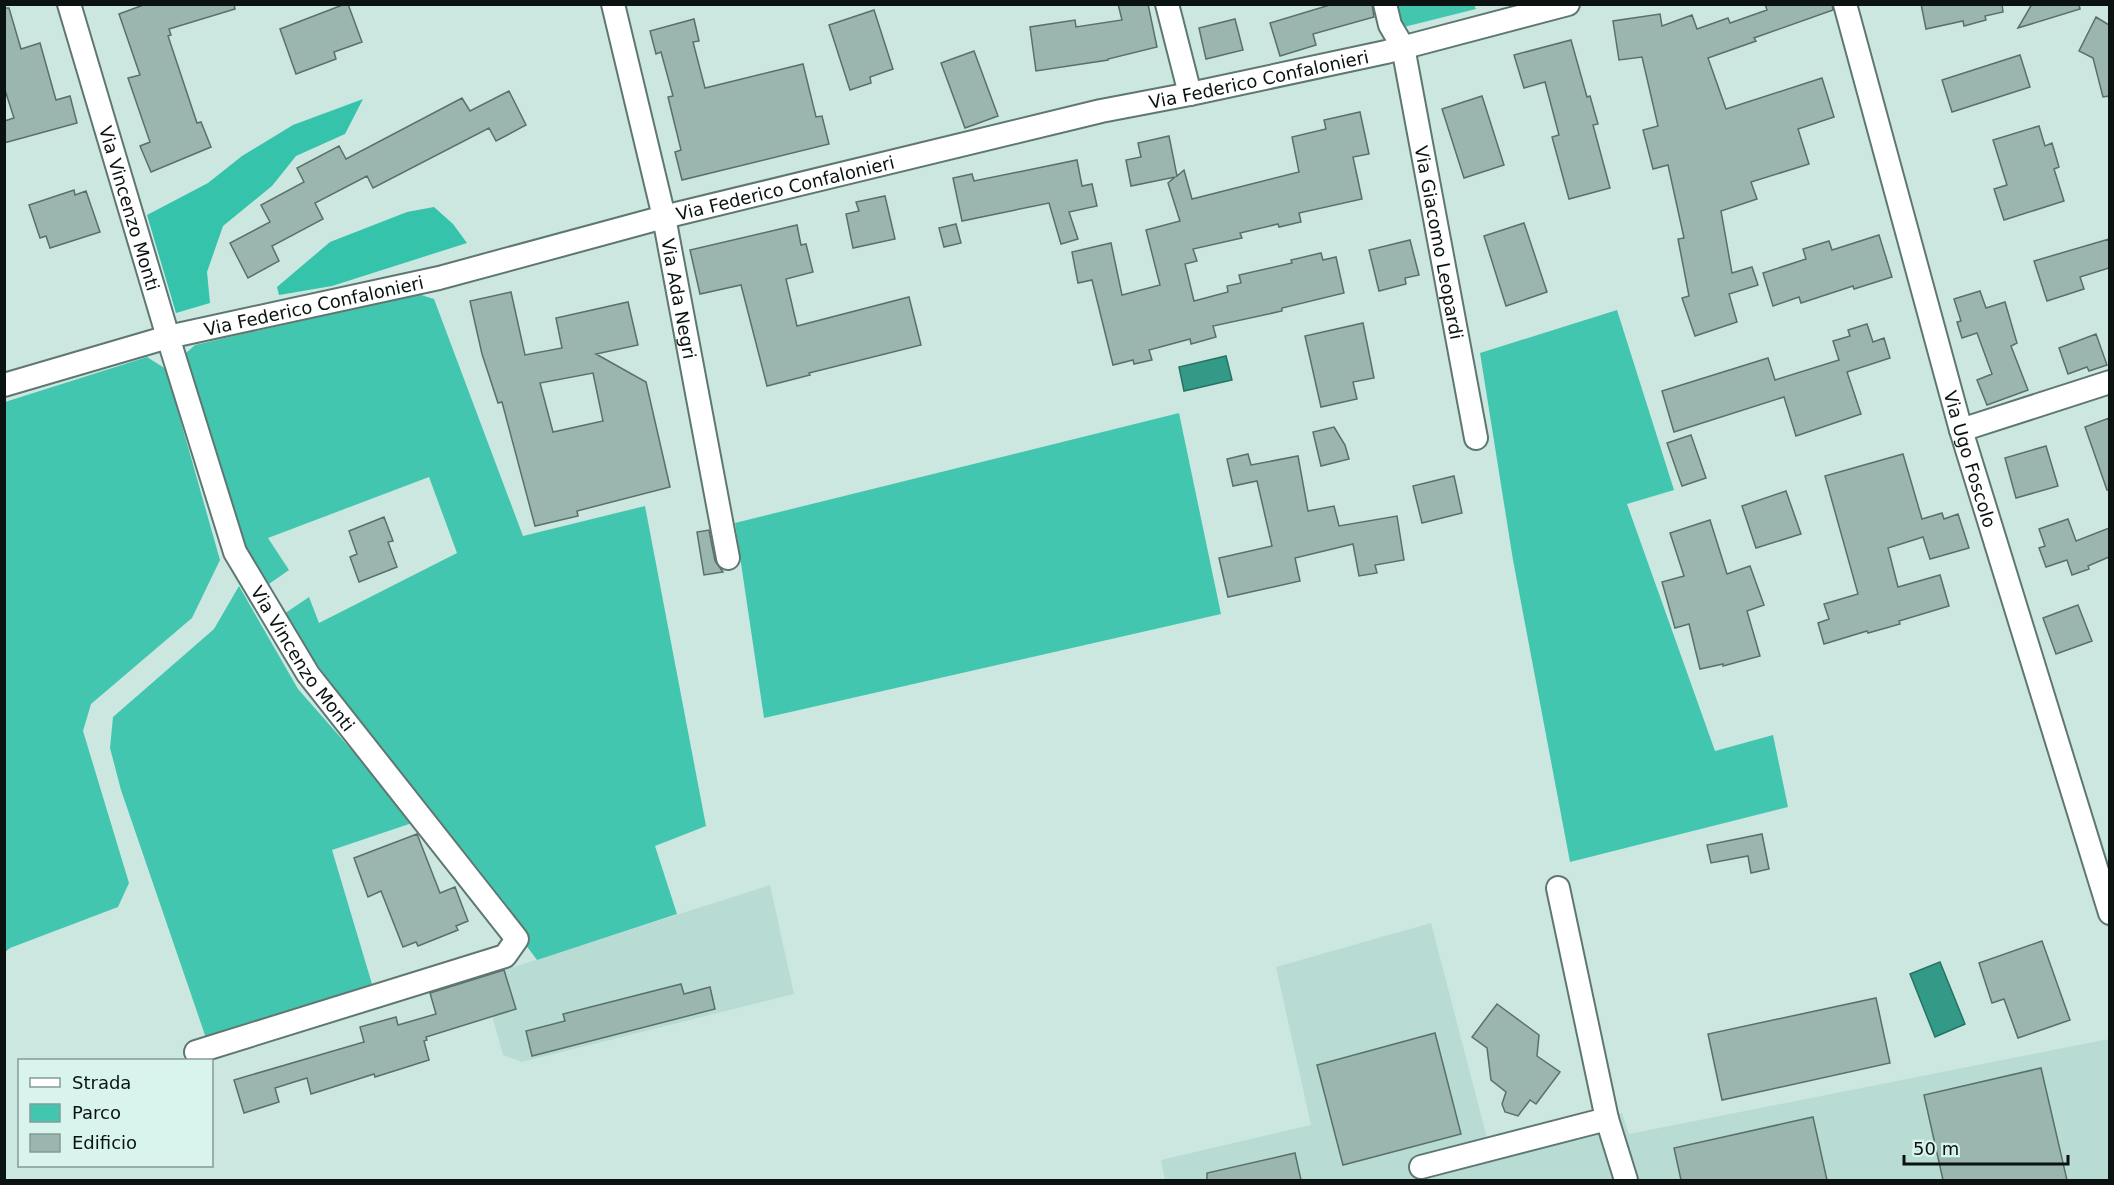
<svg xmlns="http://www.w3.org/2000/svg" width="2114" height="1185" font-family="'DejaVu Sans',sans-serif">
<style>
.built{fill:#b8dcd4}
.green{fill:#43c6af}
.forest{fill:#35c3ac}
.water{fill:#339a88;stroke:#277264;stroke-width:1.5}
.building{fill:#9bb5af;stroke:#59706b;stroke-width:1.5;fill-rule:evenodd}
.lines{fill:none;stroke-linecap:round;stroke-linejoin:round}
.street-casing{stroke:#5f7772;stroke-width:26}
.street{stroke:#fff;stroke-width:22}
.labels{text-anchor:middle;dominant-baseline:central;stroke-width:4.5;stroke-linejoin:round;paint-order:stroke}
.street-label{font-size:18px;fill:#0a1311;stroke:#d9f4ed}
</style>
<rect width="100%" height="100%" fill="#cce7e0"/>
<path class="built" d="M 770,885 L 794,994 L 522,1062 L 503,1055 L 492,1016 L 516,1009 L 504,970 Z
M 1431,923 L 1487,1138 L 1622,1113 L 1629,1134 L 2109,1039 L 2109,1180 L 1165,1180 L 1161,1160 L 1311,1125 L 1276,967 Z"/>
<path class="green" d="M 1389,5 L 1474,5 L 1476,9 L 1396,29 Z
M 418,294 L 434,299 L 523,536 L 645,506 L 706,826 L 655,846 L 677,914 L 537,960 L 281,616 L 309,597 L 319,623 L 457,553 L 429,477 L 268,538 L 289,570 L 269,584 L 243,544 L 186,353 L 195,345 Z
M 1617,310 L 1674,490 L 1627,504 L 1715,751 L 1773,735 L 1788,807 L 1570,862 L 1513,560 L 1480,353 Z
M 147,357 L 166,369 L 220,560 L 192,618 L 91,704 L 83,731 L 129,883 L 118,907 L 10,948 L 5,952 L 5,402 Z
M 1179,413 L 1221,614 L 764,718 L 735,523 Z
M 239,586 L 298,689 L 415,822 L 332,850 L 372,984 L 206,1038 L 121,790 L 110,748 L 113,717 L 214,629 Z"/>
<path class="forest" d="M 363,99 L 345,134 L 296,156 L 272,186 L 223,226 L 207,272 L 210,303 L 176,313 L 147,215 L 208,183 L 242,156 L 293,125 Z
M 434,207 L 453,224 L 467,243 L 332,286 L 279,295 L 277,287 L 330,242 L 407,212 Z"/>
<path class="water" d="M 1226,356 L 1232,380 L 1184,391 L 1179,367 Z
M 1940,962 L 1965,1024 L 1935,1037 L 1910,974 Z"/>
<path class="building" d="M 146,4 L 234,4 L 235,9 L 169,29 L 171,35 L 168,36 L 197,123 L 201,122 L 211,147 L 151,172 L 140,146 L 150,142 L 128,78 L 140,75 L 119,14 Z
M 345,4 L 348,4 L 362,42 L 334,52 L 336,59 L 296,74 L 280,29 Z
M 1118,4 L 1148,4 L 1157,47 L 1108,59 L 1108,60 L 1036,71 L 1030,27 L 1075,20 L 1076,27 L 1122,20 Z
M 1333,4 L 1372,4 L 1374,17 L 1313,34 L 1316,45 L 1280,56 L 1270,23 Z
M 1765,4 L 1832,4 L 1833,10 L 1754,38 L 1756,41 L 1708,58 L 1726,109 L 1822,78 L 1834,117 L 1798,129 L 1809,164 L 1751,182 L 1757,199 L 1721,211 L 1732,273 L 1752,267 L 1758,285 L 1729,294 L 1737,322 L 1695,336 L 1682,298 L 1689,296 L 1678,239 L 1684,238 L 1668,165 L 1653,169 L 1643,130 L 1658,126 L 1642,57 L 1619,60 L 1613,21 L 1660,14 L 1662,26 L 1692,15 L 1697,29 L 1728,18 L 1730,23 L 1767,10 Z
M 1921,4 L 2002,4 L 2003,12 L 1985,16 L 1986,20 L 1964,26 L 1963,21 L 1926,29 Z
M 2032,4 L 2079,4 L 2080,9 L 2018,28 Z
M 4,8 L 9,8 L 21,49 L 40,43 L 56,100 L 70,96 L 77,123 L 4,143 L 4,121 L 14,118 L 4,87 Z
M 874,10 L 893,69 L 870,77 L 871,83 L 850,90 L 829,25 Z
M 2096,17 L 2109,25 L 2109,96 L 2103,97 L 2093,58 L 2079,51 Z
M 694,19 L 699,41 L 693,42 L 705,88 L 803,64 L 816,117 L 822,116 L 829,144 L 682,180 L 675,152 L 681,150 L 668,97 L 673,96 L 661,52 L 656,54 L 650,31 Z
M 1235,19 L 1243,50 L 1206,59 L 1199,28 Z
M 1571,40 L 1587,97 L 1590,96 L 1598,124 L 1593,125 L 1610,188 L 1569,199 L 1552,137 L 1559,135 L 1545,82 L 1524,88 L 1514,55 Z
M 974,51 L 998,116 L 965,128 L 941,63 Z
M 2020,55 L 2030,87 L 1952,112 L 1942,80 Z
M 509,91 L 526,125 L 496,141 L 489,128 L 373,188 L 367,176 L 315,203 L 323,219 L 272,246 L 279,261 L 248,278 L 230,243 L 270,222 L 261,205 L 304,182 L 297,168 L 339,146 L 346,159 L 462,98 L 470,111 Z
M 1482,96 L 1504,165 L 1464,178 L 1442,109 Z
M 1360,112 L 1369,154 L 1353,157 L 1362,199 L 1299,213 L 1301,222 L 1279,227 L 1278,224 L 1240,233 L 1242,238 L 1193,249 L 1197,261 L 1185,264 L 1194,301 L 1228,292 L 1227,286 L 1241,283 L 1239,275 L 1292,263 L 1291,260 L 1321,253 L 1323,260 L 1336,257 L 1344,293 L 1282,308 L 1282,311 L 1213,326 L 1216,337 L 1191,344 L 1190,339 L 1149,350 L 1152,360 L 1134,364 L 1133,360 L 1113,365 L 1092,280 L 1078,283 L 1072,252 L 1111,243 L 1122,295 L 1160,285 L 1146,230 L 1180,221 L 1168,183 L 1175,177 L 1131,186 L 1126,160 L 1141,157 L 1138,143 L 1169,136 L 1177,176 L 1184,170 L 1192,199 L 1299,172 L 1292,137 L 1326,129 L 1324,120 Z
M 2039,126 L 2045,146 L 2052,143 L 2059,167 L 2054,169 L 2064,201 L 2004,220 L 1994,189 L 2007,185 L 1993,140 Z
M 1077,160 L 1082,186 L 1092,184 L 1097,206 L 1069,212 L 1078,239 L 1061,244 L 1049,203 L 962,221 L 953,178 L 972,174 L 974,181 Z
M 74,190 L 75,195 L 86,191 L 100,232 L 50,248 L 46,236 L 40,238 L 29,205 Z
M 885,196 L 895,239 L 853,248 L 846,214 L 859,211 L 856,202 Z
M 1524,223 L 1547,292 L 1506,306 L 1484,236 Z
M 956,224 L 961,243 L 944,247 L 939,228 Z
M 797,225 L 801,245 L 806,244 L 813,272 L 786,279 L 797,326 L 909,297 L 921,345 L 809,373 L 810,375 L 767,386 L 741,285 L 700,294 L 690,250 Z
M 1879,235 L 1892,277 L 1854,289 L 1853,286 L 1801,303 L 1799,297 L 1773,306 L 1763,273 L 1806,259 L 1803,249 L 1829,241 L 1832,250 Z
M 2109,239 L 2109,268 L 2080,277 L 2084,289 L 2047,301 L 2034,261 Z
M 1410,240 L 1419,275 L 1405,278 L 1406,284 L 1379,291 L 1369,250 Z
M 1980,291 L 1986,308 L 2005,302 L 2017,343 L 2011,346 L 2028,390 L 1987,405 L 1977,380 L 1992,374 L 1977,333 L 1962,338 L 1957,322 L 1961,321 L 1954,299 Z
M 511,292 L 525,355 L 562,348 L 556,318 L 628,302 L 638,345 L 596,354 L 646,382 L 670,487 L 577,511 L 578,516 L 535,526 L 502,402 L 498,403 L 482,354 L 470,301 ZM 593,373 L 603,421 L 553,432 L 540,383 Z
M 1363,323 L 1374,378 L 1353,382 L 1357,399 L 1321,407 L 1305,336 Z
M 1867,324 L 1873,342 L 1884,338 L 1890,358 L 1847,372 L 1861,414 L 1796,436 L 1784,397 L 1674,432 L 1662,391 L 1768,358 L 1775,380 L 1839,360 L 1833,341 L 1850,336 L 1848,330 Z
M 2096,334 L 2107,365 L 2089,371 L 2087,367 L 2068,374 L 2059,348 Z
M 2109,418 L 2109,490 L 2107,490 L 2085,427 Z
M 1334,427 L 1345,445 L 1349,459 L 1321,466 L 1313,432 Z
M 1691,435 L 1706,478 L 1682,486 L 1667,443 Z
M 2046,446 L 2058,486 L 2016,498 L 2005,458 Z
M 1248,454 L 1251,465 L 1298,456 L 1308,511 L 1334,506 L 1339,526 L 1397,516 L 1404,560 L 1375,565 L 1377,573 L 1359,576 L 1353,544 L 1295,558 L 1300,581 L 1228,597 L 1219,558 L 1272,546 L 1257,481 L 1233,486 L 1227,459 Z
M 1903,454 L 1922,519 L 1942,513 L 1944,519 L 1958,514 L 1969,548 L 1930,559 L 1923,537 L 1888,548 L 1898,587 L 1940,575 L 1949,606 L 1899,621 L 1900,624 L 1868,633 L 1867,631 L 1824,644 L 1818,623 L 1829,619 L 1824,604 L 1858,594 L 1825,476 Z
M 1454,476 L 1462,513 L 1422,523 L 1413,486 Z
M 1786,491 L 1801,534 L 1756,548 L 1742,506 Z
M 384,517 L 393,541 L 388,542 L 397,567 L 359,582 L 350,557 L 357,554 L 349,531 Z
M 2068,519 L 2076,541 L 2109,528 L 2109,557 L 2088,566 L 2089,569 L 2072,575 L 2067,560 L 2046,567 L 2039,548 L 2045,546 L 2039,529 Z
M 1710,520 L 1727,574 L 1750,566 L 1764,605 L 1747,611 L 1760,656 L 1723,666 L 1723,664 L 1700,669 L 1689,624 L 1675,628 L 1662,582 L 1684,576 L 1670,533 Z
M 709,530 L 715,561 L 723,572 L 704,575 L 697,532 Z
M 2078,605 L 2092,641 L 2056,654 L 2043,618 Z
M 417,834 L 440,893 L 455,887 L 468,921 L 456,926 L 458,930 L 418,946 L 416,942 L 403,947 L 381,891 L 368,897 L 354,858 Z
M 1762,834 L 1769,869 L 1751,873 L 1748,856 L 1711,863 L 1707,845 Z
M 2042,941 L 2070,1020 L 2018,1038 L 2004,999 L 1992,1003 L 1979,963 Z
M 504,970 L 516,1009 L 426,1037 L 427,1040 L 424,1041 L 429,1060 L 375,1077 L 374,1074 L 311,1094 L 307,1078 L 275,1088 L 279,1102 L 244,1113 L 234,1080 L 364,1042 L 360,1027 L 396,1017 L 398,1025 L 436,1014 L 430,993 Z
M 681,984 L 684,994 L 710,987 L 715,1009 L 532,1056 L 526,1031 L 565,1021 L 563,1014 Z
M 1876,998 L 1890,1063 L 1722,1100 L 1708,1034 Z
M 1497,1004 L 1539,1035 L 1537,1056 L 1560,1072 L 1536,1104 L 1530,1100 L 1518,1116 L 1505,1112 L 1502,1104 L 1506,1092 L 1491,1080 L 1487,1048 L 1472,1037 Z
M 1435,1033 L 1461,1134 L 1343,1165 L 1317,1065 Z
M 2041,1068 L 2067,1180 L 1943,1180 L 1924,1095 Z
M 1813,1117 L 1827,1180 L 1681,1180 L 1674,1148 Z
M 1295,1153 L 1301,1180 L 1207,1180 L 1207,1173 Z"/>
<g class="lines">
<defs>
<g id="street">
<path id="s1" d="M 69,4 L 168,337 L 235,552 L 308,674 L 517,939 L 505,956 L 196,1052"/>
<path id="s2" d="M 613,4 L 664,217 L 728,558"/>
<path d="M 1167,4 L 1190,94"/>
<path id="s3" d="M 1385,4 L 1390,25 L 1403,47 L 1476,438"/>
<path id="s4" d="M 1845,4 L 1961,430 L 2110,913"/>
<path id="s5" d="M 4,385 L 168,337 L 439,278 L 664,217 L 1101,111 L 1190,94 L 1386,52 L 1568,4"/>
<path d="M 1961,430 L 2110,382"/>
<path d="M 1558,888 L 1607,1119 L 1626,1180"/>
<path d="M 1421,1167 L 1607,1119"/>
</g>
</defs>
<use href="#street" class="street-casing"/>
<use href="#street" class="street"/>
</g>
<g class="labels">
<g class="street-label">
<text stroke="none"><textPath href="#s5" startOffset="1292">Via Federico Confalonieri</textPath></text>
<text stroke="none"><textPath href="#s5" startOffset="806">Via Federico Confalonieri</textPath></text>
<text stroke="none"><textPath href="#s1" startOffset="213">Via Vincenzo Monti</textPath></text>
<text stroke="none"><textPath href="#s3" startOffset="246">Via Giacomo Leopardi</textPath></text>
<text stroke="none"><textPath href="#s2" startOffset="302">Via Ada Negri</textPath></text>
<text stroke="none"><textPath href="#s5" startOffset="320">Via Federico Confalonieri</textPath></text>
<text stroke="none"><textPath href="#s4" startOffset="472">Via Ugo Foscolo</textPath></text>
<text stroke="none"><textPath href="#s1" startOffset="699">Via Vincenzo Monti</textPath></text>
</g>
</g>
<rect width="2114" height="1185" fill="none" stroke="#0a1311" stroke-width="12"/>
<rect x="18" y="1059" width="195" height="108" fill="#d9f4ed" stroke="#869a95" stroke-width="1.5"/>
<rect x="30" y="1078" width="30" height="9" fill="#ffffff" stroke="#869a95" stroke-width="1.5"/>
<text x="72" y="1089" font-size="18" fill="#0a1311">Strada</text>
<rect x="30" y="1104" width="30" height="18" fill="#43c6af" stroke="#869a95" stroke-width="1.5"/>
<text x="72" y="1119" font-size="18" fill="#0a1311">Parco</text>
<rect x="30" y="1134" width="30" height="18" fill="#9bb5af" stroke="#869a95" stroke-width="1.5"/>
<text x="72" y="1149" font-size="18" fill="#0a1311">Edificio</text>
<path d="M1904 1155v9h164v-9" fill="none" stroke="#0a1311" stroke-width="3"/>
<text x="1913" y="1155" font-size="18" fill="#0a1311" stroke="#d9f4ed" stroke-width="4.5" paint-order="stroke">50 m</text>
</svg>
